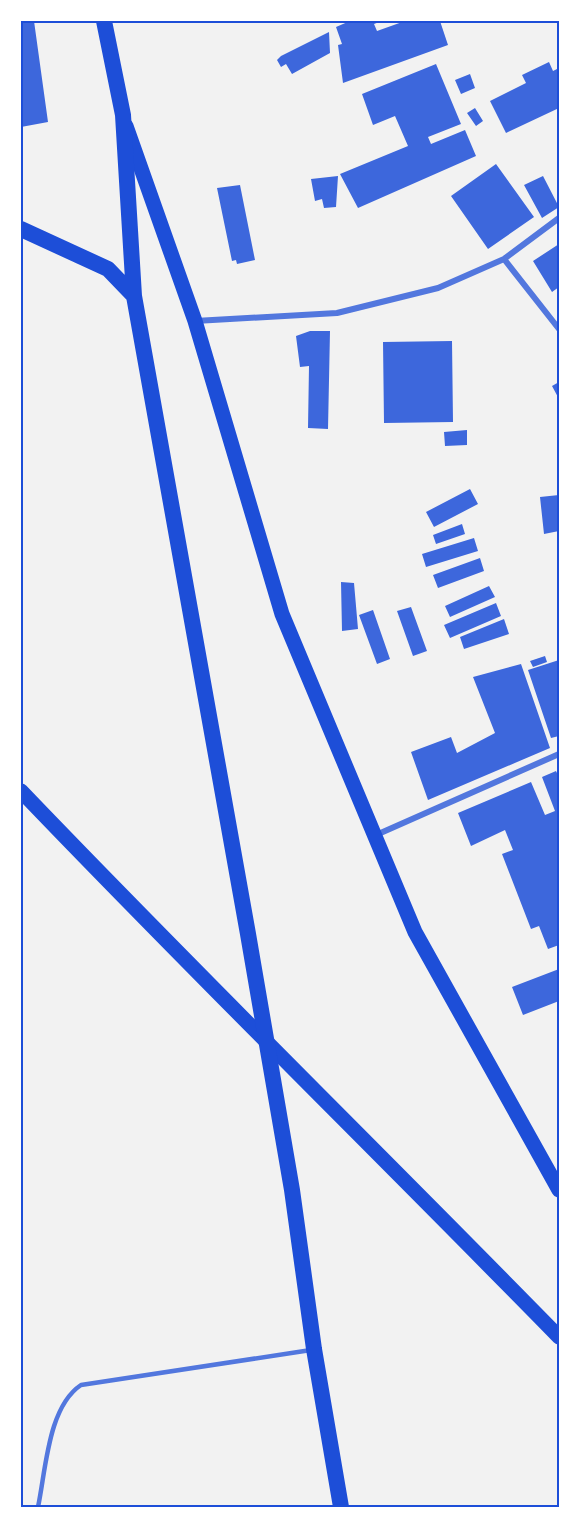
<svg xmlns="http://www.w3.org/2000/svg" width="580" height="1528" font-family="Roboto,sans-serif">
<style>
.building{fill:#3d67dc}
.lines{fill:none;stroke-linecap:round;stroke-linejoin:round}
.service{stroke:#5277de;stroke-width:4.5}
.minor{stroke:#5277de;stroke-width:6}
.primary{stroke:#1d4ed8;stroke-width:15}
.trunk{stroke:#1d4ed8;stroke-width:16}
.neatline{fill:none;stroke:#1d4ed8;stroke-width:2}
</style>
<rect width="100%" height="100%" fill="#f2f2f2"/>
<path class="building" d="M 21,21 L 34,21 L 48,122 L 21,127 Z
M 350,21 L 382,21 L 374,24 L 377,31 L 405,21 L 440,21 L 448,45 L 343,83 L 338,45 L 342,44 L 336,27 Z
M 329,32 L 330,53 L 292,74 L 286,64 L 281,67 L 277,60 L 281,56 Z
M 549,62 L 553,71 L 559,68 L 559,108 L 506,133 L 490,101 L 526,83 L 522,75 Z
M 436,64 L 461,124 L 428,137 L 431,144 L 465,130 L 476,156 L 358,208 L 340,174 L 408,146 L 395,116 L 373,125 L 362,94 Z
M 470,74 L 475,88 L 461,94 L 455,80 Z
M 475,108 L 483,121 L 476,126 L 467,113 Z
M 496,164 L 534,217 L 488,249 L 451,196 Z
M 338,176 L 336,207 L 324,208 L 322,199 L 315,201 L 311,179 Z
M 543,176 L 559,207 L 542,218 L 524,185 Z
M 240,185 L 255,260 L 237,264 L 236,260 L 232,261 L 217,188 Z
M 559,244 L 559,287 L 552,292 L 533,261 Z
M 310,331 L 330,331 L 328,429 L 308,428 L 309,366 L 300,367 L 296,336 Z
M 452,341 L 453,422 L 384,423 L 383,342 Z
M 559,382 L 559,399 L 552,386 Z
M 467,430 L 467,445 L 445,446 L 444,432 Z
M 470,489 L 478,504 L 434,527 L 426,512 Z
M 559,495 L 559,531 L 544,534 L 540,497 Z
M 462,524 L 465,534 L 436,544 L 433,535 Z
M 474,538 L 478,551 L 426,567 L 422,554 Z
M 480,558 L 484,571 L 438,588 L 433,575 Z
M 341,582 L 354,583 L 358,629 L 342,631 Z
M 489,586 L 495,597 L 450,617 L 445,606 Z
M 496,603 L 501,616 L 450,638 L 444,625 Z
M 411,607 L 427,651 L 413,656 L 397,611 Z
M 373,610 L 390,659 L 377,664 L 359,615 Z
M 504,619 L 509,634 L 464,649 L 460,637 Z
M 545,656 L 547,662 L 533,667 L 530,661 Z
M 559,660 L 559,736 L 551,738 L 528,670 Z
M 521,664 L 550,748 L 428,800 L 411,752 L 451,737 L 457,753 L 495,733 L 473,677 Z
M 556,771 L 559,777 L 559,945 L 548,949 L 539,926 L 531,929 L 502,854 L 513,850 L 505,830 L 471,846 L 458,813 L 531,782 L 545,815 L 555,811 L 542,777 Z
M 559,969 L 559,1001 L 523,1015 L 512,987 Z"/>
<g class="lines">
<path class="service" d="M 38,1507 C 46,1469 48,1407 81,1385 L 311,1350"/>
<path class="minor" d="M 504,259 L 559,329
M 195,321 L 337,313 L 438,288 L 504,259 L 559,218
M 376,835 L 559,754"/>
<path class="primary" d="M 126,126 L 195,321 L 282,614 L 415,932 L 559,1190
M 21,791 C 198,976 380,1154 559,1337"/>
<path class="trunk" d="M 104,21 L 123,115 L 134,296 L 248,934 L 292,1190 L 314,1349 L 341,1507
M 21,229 L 108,269 L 134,296"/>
</g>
<rect width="580" height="1528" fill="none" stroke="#ffffff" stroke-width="45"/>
<rect x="22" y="22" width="536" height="1484" class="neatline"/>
</svg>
